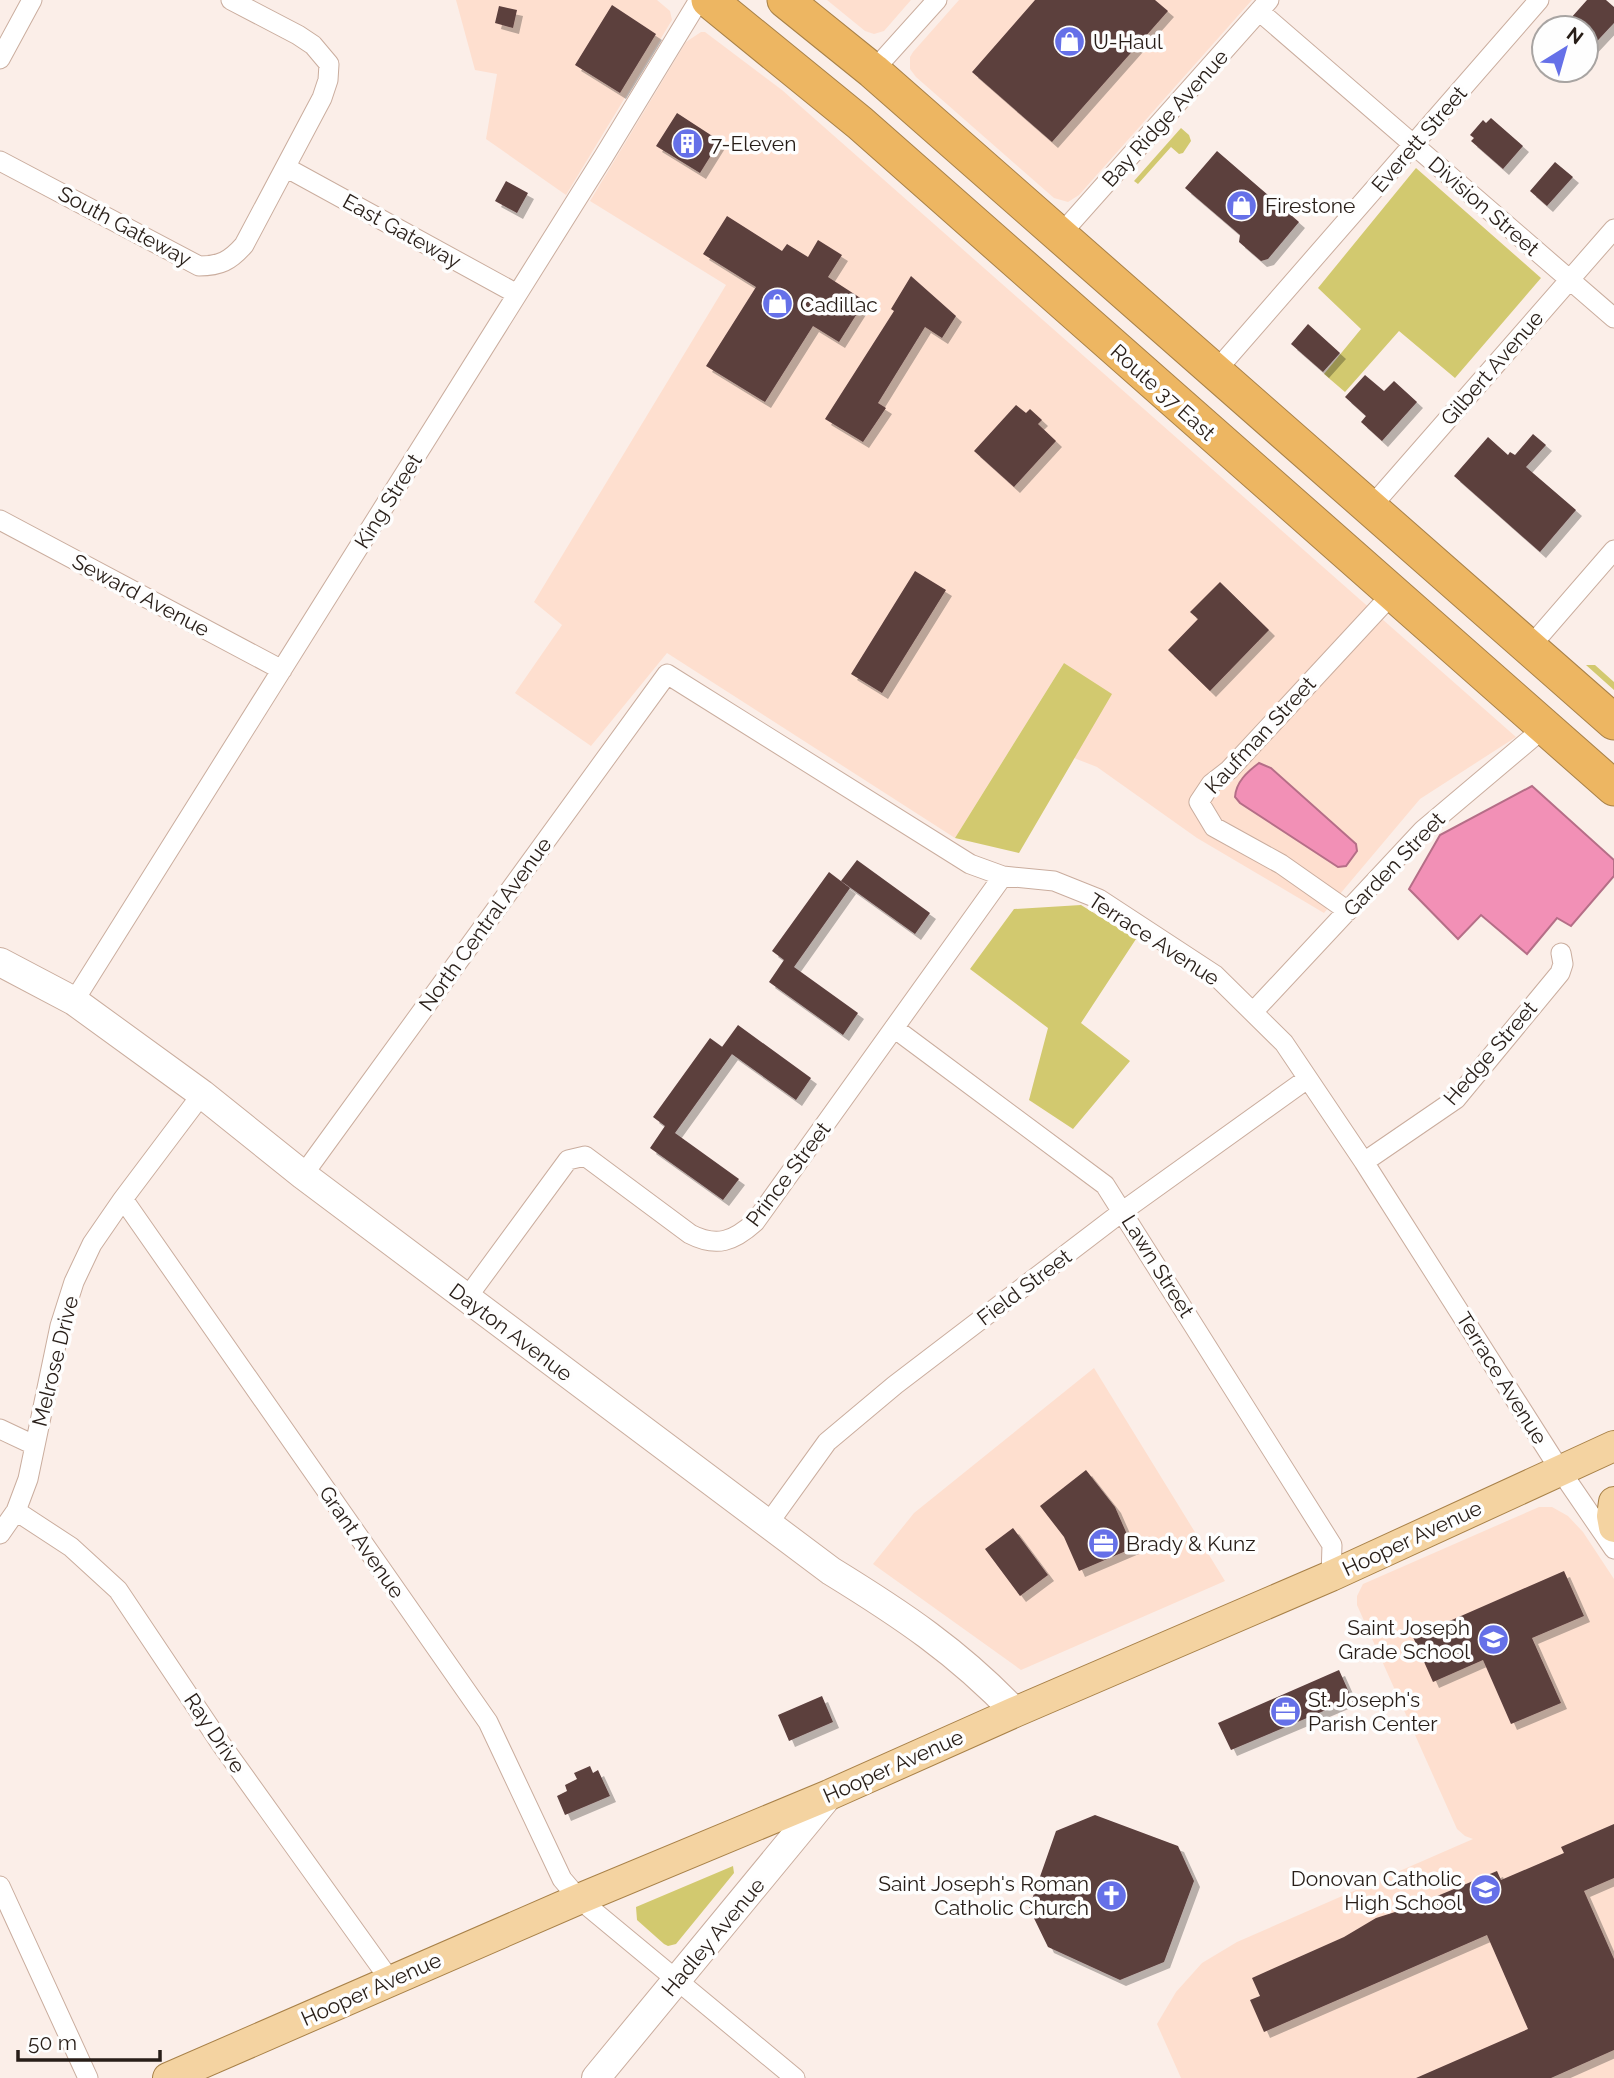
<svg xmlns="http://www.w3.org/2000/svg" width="1614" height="2078" font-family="Raleway,sans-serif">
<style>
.built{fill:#fedfcf}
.green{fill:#d2c96f}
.water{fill:#f290b6;stroke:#b56e87;stroke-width:2}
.building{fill:#5c3f3e;filter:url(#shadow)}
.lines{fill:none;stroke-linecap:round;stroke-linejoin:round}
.street-casing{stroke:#caad9e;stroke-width:21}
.secondary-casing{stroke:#caad9e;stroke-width:30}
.primary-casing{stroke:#a88148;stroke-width:32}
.highway-casing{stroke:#a88148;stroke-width:37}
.street{stroke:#fff;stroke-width:19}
.secondary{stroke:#fff;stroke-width:28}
.primary{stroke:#f4d3a1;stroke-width:30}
.highway{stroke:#edb662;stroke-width:35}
.labels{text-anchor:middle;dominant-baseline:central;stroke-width:7;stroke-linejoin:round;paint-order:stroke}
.poi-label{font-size:21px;fill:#281e18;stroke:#fefefe;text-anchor:start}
.street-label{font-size:21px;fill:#281e18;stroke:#fefefe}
</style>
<defs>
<filter id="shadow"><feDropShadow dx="6" dy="6" stdDeviation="0" flood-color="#0004"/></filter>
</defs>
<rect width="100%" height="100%" fill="#fbeee8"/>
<path class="built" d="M 456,0 L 657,0 L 670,11 L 672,20 L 566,195 L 486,139 L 497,74 L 475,70 Z
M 827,0 L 911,0 L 884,31 L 874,34 L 865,31 Z
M 959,0 L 1252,0 L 1079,195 L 1068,202 L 1054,198 L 916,77 L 910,69 L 910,57 L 913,52 Z
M 701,32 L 705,32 L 782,90 L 1516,737 L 1420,799 L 1324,913 L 1197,838 L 1097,767 L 1074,758 L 1111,694 L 1064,663 L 955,838 L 667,653 L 591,746 L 515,693 L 562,625 L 534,602 L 726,285 L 590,201 L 686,42 Z
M 1094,1368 L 1225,1581 L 1021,1670 L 873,1564 L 914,1513 Z
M 1539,1507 L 1552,1507 L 1568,1516 L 1583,1532 L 1614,1579 L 1614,2078 L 1181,2078 L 1157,2024 L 1176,1992 L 1202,1963 L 1237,1942 L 1473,1839 L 1465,1836 L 1457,1829 L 1357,1605 L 1357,1596 L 1363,1584 Z"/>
<path class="green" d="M 1181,128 L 1189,135 L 1191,141 L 1183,153 L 1179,154 L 1171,147 L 1138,184 L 1134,181 Z
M 1416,168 L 1541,278 L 1455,378 L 1399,331 L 1345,392 L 1324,374 L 1361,329 L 1318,288 Z
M 1064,663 L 1112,694 L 1019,853 L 955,838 Z
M 1586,665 L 1595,665 L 1614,682 L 1614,690 Z
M 1081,905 L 1136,939 L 1081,1023 L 1130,1061 L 1073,1129 L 1029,1100 L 1048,1028 L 970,969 L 1014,909 Z
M 733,1866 L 734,1873 L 676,1944 L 668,1946 L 664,1944 L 637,1920 L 636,1907 Z"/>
<path class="water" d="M 1259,763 L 1271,768 L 1356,844 L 1357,851 L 1346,866 L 1338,867 L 1240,803 L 1235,797 C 1236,782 1247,772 1259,763 Z
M 1532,786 L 1614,860 L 1614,876 L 1571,926 L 1557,918 L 1527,954 L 1481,915 L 1458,939 L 1409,889 L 1440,835 Z"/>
<path class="building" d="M 1035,0 L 1155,0 L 1168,11 L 1052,142 L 972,72 Z
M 1587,0 L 1606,0 L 1614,7 L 1614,23 L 1586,53 L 1586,28 L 1562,28 Z
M 612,5 L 656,34 L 620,93 L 575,65 Z
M 499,6 L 517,10 L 513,28 L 495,23 Z
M 677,113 L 720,141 L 700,173 L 656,146 Z
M 1491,118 L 1523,146 L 1503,169 L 1471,141 L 1474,138 L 1470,135 L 1483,120 L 1486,123 Z
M 1217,151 L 1299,222 L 1268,259 L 1261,261 L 1239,242 L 1240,235 L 1185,188 Z
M 1555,162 L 1573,177 L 1547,206 L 1530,191 Z
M 506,181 L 528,193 L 517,213 L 495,201 Z
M 727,216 L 782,251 L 787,244 L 808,257 L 818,240 L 842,255 L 828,277 L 865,301 L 839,342 L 813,326 L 765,402 L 706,366 L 756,287 L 703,254 Z
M 911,276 L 956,316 L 942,338 L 925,327 L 878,403 L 886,408 L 863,442 L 825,419 L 894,311 L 891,309 Z
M 1308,324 L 1340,353 L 1323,372 L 1291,344 Z
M 1365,375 L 1384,391 L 1394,381 L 1417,402 L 1382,441 L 1361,422 L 1366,416 L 1345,397 Z
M 1016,405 L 1026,413 L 1030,409 L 1042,420 L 1038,424 L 1056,441 L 1014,487 L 974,451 Z
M 1533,434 L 1546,445 L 1526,467 L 1576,510 L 1540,552 L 1454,476 L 1488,437 L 1508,455 L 1510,452 L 1515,455 Z
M 915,571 L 946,590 L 882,693 L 851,674 Z
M 1220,582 L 1269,630 L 1210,691 L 1168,650 L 1198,619 L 1190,612 Z
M 857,860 L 930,913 L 915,934 L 841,881 Z
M 829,872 L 850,888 L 794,967 L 858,1013 L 843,1035 L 769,982 L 784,960 L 772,951 Z
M 738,1025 L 811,1078 L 796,1100 L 722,1047 Z
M 710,1038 L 732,1054 L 675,1133 L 739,1179 L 723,1200 L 650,1148 L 665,1126 L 653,1117 Z
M 1086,1470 L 1115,1507 L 1133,1548 L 1079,1571 L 1064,1537 L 1040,1506 Z
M 1013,1528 L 1048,1575 L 1020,1596 L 985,1549 Z
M 1564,1571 L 1584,1616 L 1532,1638 L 1561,1703 L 1511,1724 L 1483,1660 L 1433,1682 L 1413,1637 Z
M 1339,1670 L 1352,1699 L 1231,1750 L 1218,1723 Z
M 822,1696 L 833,1722 L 789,1741 L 778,1715 Z
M 590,1766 L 593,1773 L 598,1770 L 610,1796 L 565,1815 L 557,1796 L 567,1791 L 565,1785 L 577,1779 L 574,1773 Z
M 1095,1815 L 1178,1846 L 1194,1881 L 1164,1962 L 1120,1980 L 1048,1947 L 1029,1908 L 1056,1831 Z
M 1614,1824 L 1614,1878 L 1584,1891 L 1614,1959 L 1614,2050 L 1551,2078 L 1416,2078 L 1528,2029 L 1487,1935 L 1264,2032 L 1250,2000 L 1260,1996 L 1252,1978 L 1344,1937 L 1376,1918 L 1411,1907 L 1497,1871 L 1501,1880 L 1564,1853 L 1561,1847 Z"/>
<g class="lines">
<defs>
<path id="street" d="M 1259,11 L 1614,318
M 0,59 L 32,0
M 873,71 L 937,0
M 0,161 L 199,266 C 220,266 230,261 244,245 L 322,98 L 328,80 L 329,64 L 313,45 L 298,35 L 231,0
M 287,168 L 517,294
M 1060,235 L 1269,0
M 1214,373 L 1539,0
M 1371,507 L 1614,229
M 0,520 L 282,670
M 1529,648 L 1614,550
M 1348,911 L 1281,864 L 1214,827 L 1199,802 L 1211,784 L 1229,770 L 1393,593
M 74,1001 L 604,156 L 699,0
M 1253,1012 L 1423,830 L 1545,727
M 894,1028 L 1105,1185 L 1332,1545 L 1331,1576
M 1364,1162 L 1456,1099 L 1560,973 L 1563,964 L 1561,953
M 303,1175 L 667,674 L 970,864 L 1003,876 L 1054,881 L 1099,899 L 1215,975 L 1284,1043 L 1364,1162 L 1560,1470 L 1614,1549
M 123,1199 L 488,1722 L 562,1879 L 579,1899 L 795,2078
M 466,1299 L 568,1160 L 585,1156 L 690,1234 C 717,1248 734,1241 755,1222 L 1003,876
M 0,1429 L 34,1445
M 16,1511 L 71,1547 L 118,1590 L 221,1744 L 390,1980
M 768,1524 L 827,1442 L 895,1385 L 1123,1211 L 1307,1079
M 0,1534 L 16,1511 L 28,1479 L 60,1326 L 74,1282 L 92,1244 L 123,1199 L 202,1094
M 0,1886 L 88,2078"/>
<path id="secondary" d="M 0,962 L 74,1001 L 202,1094 L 303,1175 L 831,1571 C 901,1614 958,1652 1015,1712
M 596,2078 L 829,1795"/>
<path id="primary" d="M 1614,1502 L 1612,1516 L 1614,1527
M 168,2078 L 579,1899 L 829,1795 L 1015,1712 L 1331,1576 L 1614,1446"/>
<path id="highway" d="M 709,0 L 860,123 L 1614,788
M 785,0 L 873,71 L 1614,722"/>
</defs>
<use href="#street" class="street-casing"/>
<use href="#secondary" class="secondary-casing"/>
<use href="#primary" class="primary-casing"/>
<use href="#highway" class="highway-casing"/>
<use href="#street" class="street"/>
<use href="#secondary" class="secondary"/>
<use href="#primary" class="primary"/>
<use href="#highway" class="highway"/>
</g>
<defs>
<symbol id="shop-disc" viewBox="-11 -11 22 22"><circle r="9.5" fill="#6570e8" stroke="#fefefe"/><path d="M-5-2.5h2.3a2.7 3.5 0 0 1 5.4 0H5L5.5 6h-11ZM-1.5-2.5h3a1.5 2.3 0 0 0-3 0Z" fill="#fff"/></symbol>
<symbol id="building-disc" viewBox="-11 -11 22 22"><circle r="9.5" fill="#6570e8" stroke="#fefefe"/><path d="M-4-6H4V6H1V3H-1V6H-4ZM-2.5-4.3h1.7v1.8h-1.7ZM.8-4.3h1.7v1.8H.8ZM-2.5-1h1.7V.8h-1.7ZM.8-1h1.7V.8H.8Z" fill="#fff"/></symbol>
<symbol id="office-disc" viewBox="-11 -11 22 22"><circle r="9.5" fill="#6570e8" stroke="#fefefe"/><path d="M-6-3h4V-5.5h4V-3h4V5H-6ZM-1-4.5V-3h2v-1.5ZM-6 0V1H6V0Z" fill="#fff"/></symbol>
<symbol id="school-disc" viewBox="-11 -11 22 22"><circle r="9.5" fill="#6570e8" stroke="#fefefe"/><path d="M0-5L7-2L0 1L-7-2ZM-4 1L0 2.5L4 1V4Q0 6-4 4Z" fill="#fff"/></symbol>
<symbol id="church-disc" viewBox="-11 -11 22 22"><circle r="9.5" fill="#6570e8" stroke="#fefefe"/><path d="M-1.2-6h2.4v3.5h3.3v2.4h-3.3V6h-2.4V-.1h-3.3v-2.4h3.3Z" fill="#fff"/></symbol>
</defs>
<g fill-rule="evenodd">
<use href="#shop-disc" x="1052" y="24" width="35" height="35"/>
<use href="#building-disc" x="670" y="126" width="35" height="35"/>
<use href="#shop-disc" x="1224" y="188" width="35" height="35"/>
<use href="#shop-disc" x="760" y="286" width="35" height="35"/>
<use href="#office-disc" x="1086" y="1526" width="35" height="35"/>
<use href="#school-disc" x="1476" y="1622" width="35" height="35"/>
<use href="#office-disc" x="1268" y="1694" width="35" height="35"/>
<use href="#school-disc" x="1468" y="1872" width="35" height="35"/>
<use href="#church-disc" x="1094" y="1878" width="35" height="35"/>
</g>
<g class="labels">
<g class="poi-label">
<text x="1093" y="41">U-Haul</text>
<text x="711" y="143">7-Eleven</text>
<text x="1265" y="205">Firestone</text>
<text x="800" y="304">Cadillac</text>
<text x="1126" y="1543">Brady &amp; Kunz</text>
<text x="1470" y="1627" text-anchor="end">Saint Joseph<tspan x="1470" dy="24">Grade School</tspan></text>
<text x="1308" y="1699">St. Joseph's<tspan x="1308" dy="24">Parish Center</tspan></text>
<text x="1462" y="1878" text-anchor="end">Donovan Catholic<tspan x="1462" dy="24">High School</tspan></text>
<text x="1089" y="1883" text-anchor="end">Saint Joseph's Roman<tspan x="1089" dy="24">Catholic Church</tspan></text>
</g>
<g class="street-label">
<text transform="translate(1165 118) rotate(-48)">Bay Ridge Avenue</text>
<text transform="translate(1419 139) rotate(-49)">Everett Street</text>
<text transform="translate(1484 206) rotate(41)">Division Street</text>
<text transform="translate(125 226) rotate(28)">South Gateway</text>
<text transform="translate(402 231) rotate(29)">East Gateway</text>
<text transform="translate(1492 368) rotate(-49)">Gilbert Avenue</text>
<text transform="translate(1163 392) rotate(42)">Route 37 East</text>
<text transform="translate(388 501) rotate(-58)">King Street</text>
<text transform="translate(141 595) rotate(28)">Seward Avenue</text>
<text transform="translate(1260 735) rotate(-47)">Kaufman Street</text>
<text transform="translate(1394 864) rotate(-46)">Garden Street</text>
<text transform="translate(485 924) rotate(-54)">North Central Avenue</text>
<text transform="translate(1154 939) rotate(33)">Terrace Avenue</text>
<text transform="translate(1490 1053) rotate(-49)">Hedge Street</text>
<text transform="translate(788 1174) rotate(-53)">Prince Street</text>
<text transform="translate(1158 1266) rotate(58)">Lawn Street</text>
<text transform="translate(1024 1287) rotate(-37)">Field Street</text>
<text transform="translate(511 1332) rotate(37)">Dayton Avenue</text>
<text transform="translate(55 1361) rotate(-76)">Melrose Drive</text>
<text transform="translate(1502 1378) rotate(58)">Terrace Avenue</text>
<text transform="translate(1412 1538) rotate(-25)">Hooper Avenue</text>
<text transform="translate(362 1542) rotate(55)">Grant Avenue</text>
<text transform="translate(215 1733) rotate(56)">Ray Drive</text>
<text transform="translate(893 1766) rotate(-24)">Hooper Avenue</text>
<text transform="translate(713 1937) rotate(-50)">Hadley Avenue</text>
<text transform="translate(371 1989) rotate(-24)">Hooper Avenue</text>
</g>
</g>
<g transform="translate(1565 49) rotate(37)"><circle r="33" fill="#fefefe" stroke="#a8a4a2" stroke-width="2"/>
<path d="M0-5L12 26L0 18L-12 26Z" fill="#6570e8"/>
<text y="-10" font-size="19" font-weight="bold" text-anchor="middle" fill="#281e18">N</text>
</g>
<path d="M18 2050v10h142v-10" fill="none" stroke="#281e18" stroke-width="3.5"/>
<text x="28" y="2050" font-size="21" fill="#281e18" stroke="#fefefe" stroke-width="5" paint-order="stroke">50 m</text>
</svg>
